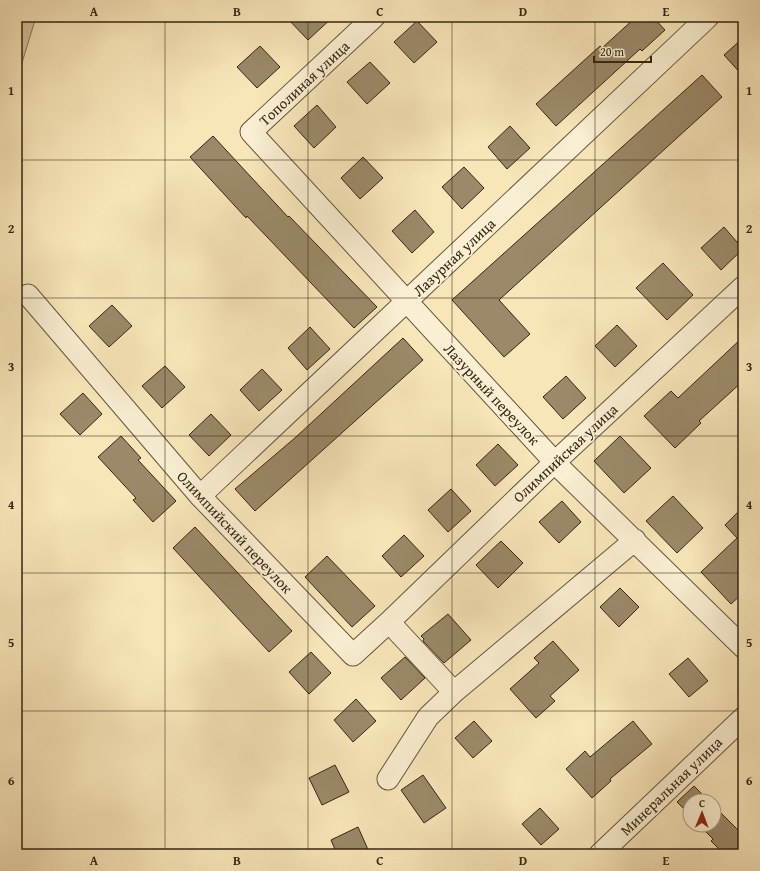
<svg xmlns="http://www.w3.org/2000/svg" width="760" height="871" font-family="'Gentium Book Plus',serif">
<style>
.green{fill:#d7c59d;stroke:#867558}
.building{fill:#9b8969;stroke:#362512}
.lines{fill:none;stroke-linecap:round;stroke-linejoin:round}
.minor-casing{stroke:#66553c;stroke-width:23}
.minor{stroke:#faefd2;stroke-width:21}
.grid{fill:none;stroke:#362512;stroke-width:1;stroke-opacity:0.55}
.labels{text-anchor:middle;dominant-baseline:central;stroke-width:3.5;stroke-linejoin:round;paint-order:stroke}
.street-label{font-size:15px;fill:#362512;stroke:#faefd2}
.neatline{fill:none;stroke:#362512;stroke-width:1.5}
.grid-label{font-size:13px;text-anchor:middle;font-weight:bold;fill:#362512}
</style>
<rect width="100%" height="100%" fill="#f8e6b9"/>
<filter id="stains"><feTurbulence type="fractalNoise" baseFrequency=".005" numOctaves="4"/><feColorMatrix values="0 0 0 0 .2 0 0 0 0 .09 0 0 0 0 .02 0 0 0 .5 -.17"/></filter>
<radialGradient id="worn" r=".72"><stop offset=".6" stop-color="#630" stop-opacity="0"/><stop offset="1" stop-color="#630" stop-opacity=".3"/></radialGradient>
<path class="green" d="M 17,17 L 36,17 L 17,79 Z"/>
<path class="building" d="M 286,17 L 333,17 L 308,40 Z
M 636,17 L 653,17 L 665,30 L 642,51 L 640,49 L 556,126 L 536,104 L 600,46 L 602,48 Z
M 417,21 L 437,42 L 414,63 L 394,42 Z
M 743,38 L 743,76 L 724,55 Z
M 260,46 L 280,67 L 257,88 L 237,67 Z
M 370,62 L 390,83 L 367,104 L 347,82 Z
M 702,75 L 722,97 L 499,300 L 530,334 L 504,357 L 452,300 Z
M 317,105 L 336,127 L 314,148 L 294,126 Z
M 510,126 L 530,148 L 507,169 L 488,147 Z
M 213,136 L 288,217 L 289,216 L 377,307 L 354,328 L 247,216 L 246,218 L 190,157 Z
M 363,157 L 383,178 L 360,199 L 341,178 Z
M 464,167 L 484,188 L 462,209 L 442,187 Z
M 415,210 L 434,232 L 412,253 L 392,231 Z
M 724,227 L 743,249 L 721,270 L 701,248 Z
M 663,263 L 693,295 L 667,320 L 636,288 Z
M 112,305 L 132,326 L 109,347 L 89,326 Z
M 617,325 L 637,346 L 615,367 L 595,346 Z
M 310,327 L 330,349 L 307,370 L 288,348 Z
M 743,337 L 743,381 L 699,421 L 701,423 L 675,448 L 644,416 L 671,391 L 678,398 Z
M 403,338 L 423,360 L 255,511 L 235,489 L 296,437 Z
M 165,366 L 185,387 L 162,408 L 142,386 Z
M 262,369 L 282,390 L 259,411 L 240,390 Z
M 566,376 L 586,398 L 563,419 L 543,397 Z
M 83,393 L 102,414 L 80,435 L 60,414 Z
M 211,414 L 231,435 L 209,456 L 189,435 Z
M 121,436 L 141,458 L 138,460 L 176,501 L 153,522 L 133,500 L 136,498 L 98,457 Z
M 620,436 L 651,468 L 624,493 L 594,461 Z
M 498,444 L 518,465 L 495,486 L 476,465 Z
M 451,489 L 471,511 L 448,532 L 428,510 Z
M 673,496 L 703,528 L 677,553 L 646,521 Z
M 562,501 L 581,522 L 559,543 L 539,522 Z
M 743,507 L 743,593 L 731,604 L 701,572 L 737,538 L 725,525 Z
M 195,527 L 292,631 L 269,652 L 173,548 Z
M 404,535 L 424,556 L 401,577 L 382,556 Z
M 501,541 L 523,563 L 498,588 L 476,565 Z
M 327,556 L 375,606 L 352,627 L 305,577 Z
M 620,588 L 639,607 L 619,627 L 600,607 Z
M 448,614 L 471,640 L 444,663 L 423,641 L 424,639 L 421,636 Z
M 553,641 L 579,670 L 550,696 L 555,701 L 536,718 L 510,689 L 539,663 L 534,658 Z
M 311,652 L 331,673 L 309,694 L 289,672 Z
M 405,657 L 425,678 L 401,700 L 381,678 Z
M 688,658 L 708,681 L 689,697 L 669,674 Z
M 356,699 L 376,721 L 353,742 L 334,720 Z
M 474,721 L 492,741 L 473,758 L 455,738 Z
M 633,721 L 652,744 L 610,779 L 611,781 L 592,798 L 566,769 L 585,751 L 590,757 Z
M 335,765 L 349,792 L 322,805 L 309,778 Z
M 423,775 L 446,808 L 424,823 L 401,790 Z
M 694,786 L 709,801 L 690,801 L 690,815 L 677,802 Z
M 714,806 L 743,835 L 743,854 L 724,854 L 711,841 L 713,839 L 699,825 L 714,825 Z
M 540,808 L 559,829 L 541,845 L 522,824 Z
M 358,827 L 370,854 L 337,854 L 331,840 Z"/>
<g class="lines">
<defs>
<path id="minor" d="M 374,17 L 251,132 L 562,470 L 743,647
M 28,295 L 200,496 L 353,655 L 389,622 L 454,692
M 200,496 L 708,17
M 389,622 L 555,462 L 743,287
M 388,779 L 428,717 L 454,692 L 635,540
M 600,854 L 743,718"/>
</defs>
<use href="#minor" class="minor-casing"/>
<use href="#minor" class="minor"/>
</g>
<path class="grid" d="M 165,17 L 165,854M 308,17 L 308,854M 452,17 L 452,854M 595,17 L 595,854M 17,160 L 743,160M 17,298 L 743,298M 17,436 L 743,436M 17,573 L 743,573M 17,711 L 743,711"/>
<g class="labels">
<g class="street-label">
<text transform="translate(304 83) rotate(-43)">Тополиная улица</text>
<text transform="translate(454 257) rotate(-43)">Лазурная улица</text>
<text transform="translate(492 394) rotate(47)">Лазурный переулок</text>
<text transform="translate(565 453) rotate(-43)">Олимпийская улица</text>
<text transform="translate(235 532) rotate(47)">Олимпийский переулок</text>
<text transform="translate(671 786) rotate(-44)">Минеральная улица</text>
</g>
</g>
<rect width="760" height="871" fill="none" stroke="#f8e6b9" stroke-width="44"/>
<g transform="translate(702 813) rotate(1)"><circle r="19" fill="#faefd2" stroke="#ac9e85"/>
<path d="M0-3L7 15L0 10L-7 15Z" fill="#8f2418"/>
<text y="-6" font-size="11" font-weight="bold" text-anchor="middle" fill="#362512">С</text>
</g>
<path d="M594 56v6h57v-6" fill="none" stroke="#362512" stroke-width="2"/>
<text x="600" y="56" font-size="12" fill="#362512" stroke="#faefd2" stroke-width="3" paint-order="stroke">20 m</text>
<rect x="22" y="22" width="716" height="827" class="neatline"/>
<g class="grid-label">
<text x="94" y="16">A</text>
<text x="237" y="16">B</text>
<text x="380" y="16">C</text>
<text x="523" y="16">D</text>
<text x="666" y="16">E</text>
<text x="11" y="95">1</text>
<text x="749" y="95">1</text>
<text x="11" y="233">2</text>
<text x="749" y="233">2</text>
<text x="11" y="371">3</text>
<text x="749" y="371">3</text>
<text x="11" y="509">4</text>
<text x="749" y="509">4</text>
<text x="11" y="647">5</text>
<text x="749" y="647">5</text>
<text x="11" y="785">6</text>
<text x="749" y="785">6</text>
<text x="94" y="865">A</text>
<text x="237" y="865">B</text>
<text x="380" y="865">C</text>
<text x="523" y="865">D</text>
<text x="666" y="865">E</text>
</g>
<rect width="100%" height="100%" filter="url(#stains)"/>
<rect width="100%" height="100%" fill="url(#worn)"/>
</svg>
